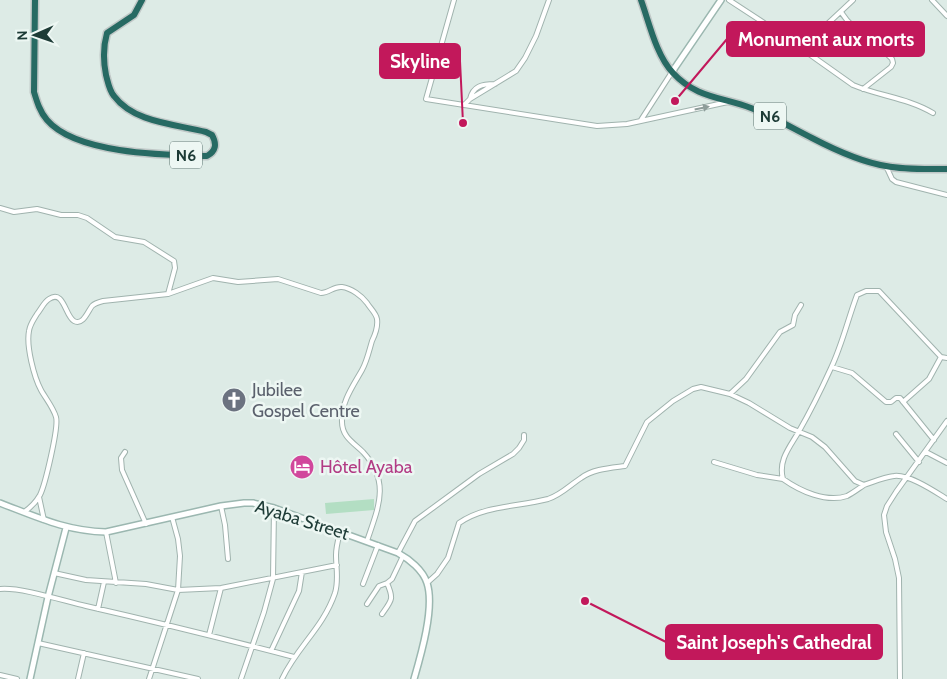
<svg xmlns="http://www.w3.org/2000/svg" width="947" height="679" font-family="Cabin,sans-serif">
<style>
.green{fill:#b3dec3}
.lines{fill:none;stroke-linecap:round;stroke-linejoin:round}
.street-casing{stroke:#a0b3ae;stroke-width:6}
.secondary-casing{stroke:#9bb7b0;stroke-width:8}
.highway-casing{stroke:#c0c8c7;stroke-width:9}
.street{stroke:#fff;stroke-width:4}
.secondary{stroke:#fff;stroke-width:5}
.highway{stroke:#276a63;stroke-width:6}
.oneway{fill:#8e9d9a}
.labels{text-anchor:middle;dominant-baseline:central;stroke-width:5;stroke-linejoin:round;paint-order:stroke}
.shield{fill:#edf7f3;stroke:#5b736f;stroke-width:1}
.shield-label{font-size:16px;font-weight:bold;fill:#1d3b36}
.worship-label{font-size:18px;fill:#5b616d;stroke:#edf7f3;text-anchor:start}
.hotel-label{font-size:18px;fill:#b23c85;stroke:#edf7f3;text-anchor:start}
.street-label{font-size:18px;fill:#1d3b36;stroke:#edf7f3}
.leader{fill:none;stroke:#c2185b;stroke-width:2}
.callout-dot{fill:#c2185b;stroke:#edf7f3;stroke-width:2}
.callout{fill:#c2185b;stroke:#c2185b;stroke-width:2}
.callout-label{font-size:19px;text-anchor:middle;font-weight:bold;fill:#fff}
</style>
<rect width="100%" height="100%" fill="#ddebe6"/>
<path class="green" d="M 374,499 L 374,510 L 326,514 L 325,503 Z"/>
<g class="lines">
<defs>
<path id="street" d="M 454,0 L 426,99 L 597,126 L 627,124 L 728,102
M 729,0 L 781,34 L 853,85 C 879,96 908,98 933,113
M 932,0 L 947,16
M 841,12 C 854,33 876,42 892,59 L 893,63 L 891,67 L 863,89
M 806,52 L 822,29 L 853,0
M 470,99 C 473,86 482,84 495,84
M 464,105 L 470,99 L 516,71 L 525,58 L 536,36 L 549,0
M 641,120 L 672,72
M 886,166 L 892,179 L 896,182 L 947,195
M 0,208 L 14,212 L 37,209 L 61,215 L 78,215 L 87,218 L 115,237 L 144,242 L 174,261 L 175,268 L 168,294
M 832,367 L 852,373 L 886,402 L 891,402 L 896,398 L 900,398 L 934,440
M 730,394 L 746,379 L 780,332 L 793,325 L 795,315 L 801,305
M 903,402 L 929,379 L 941,357
M 896,434 L 919,462
M 125,452 L 121,458 L 122,470 L 146,524
M 926,452 L 947,463
M 714,462 L 757,475 L 783,479
M 864,485 C 858,489 853,493 847,496 C 826,503 800,491 783,479 C 778,461 789,448 798,433 C 810,412 821,390 831,368 C 842,345 848,319 857,295 L 866,291 L 879,291 L 941,357 L 947,358
M 39,497 L 44,520
M 221,506 L 225,525 L 228,559
M 24,512 C 30,508 36,502 40,495 C 45,485 59,427 56,417 C 53,407 46,399 41,390 C 34,377 26,346 29,331 C 30,324 34,319 37,314 C 41,309 44,302 49,299 C 64,289 65,316 74,321 C 83,326 88,311 92,306 C 95,303 99,302 103,301 L 168,294 L 213,278 L 238,282 L 278,279 L 321,293 C 329,293 334,286 342,287 C 351,288 362,296 367,303 C 370,308 376,313 377,319 C 378,326 375,335 372,341 C 369,351 367,361 362,370 C 353,386 341,402 342,422 C 342,437 354,443 363,452 C 391,482 378,508 367,541
M 106,532 L 116,583
M 398,553 L 415,521 L 479,474 L 513,454 L 519,448 L 524,440 L 524,435
M 54,573 L 86,580 L 146,584 L 178,590 L 221,588 L 337,565
M 427,583 L 437,574 L 448,558 L 459,523 C 485,505 518,507 548,499 C 561,495 570,485 581,478 C 593,469 610,468 625,466 L 647,422 L 673,401 L 693,389 L 701,387 L 730,394 L 749,403 L 790,428 L 812,437 L 825,447 L 855,481 L 864,485 C 873,482 884,477 894,476 C 909,474 934,491 947,499
M 363,584 L 378,545
M 0,589 C 21,587 64,601 86,606 C 156,622 225,639 294,657
M 367,604 L 379,586 L 387,583 L 392,579 L 403,556
M 98,609 L 104,582
M 382,614 C 392,600 394,599 387,583
M 209,635 L 221,588
M 38,643 L 198,679
M 271,651 L 299,591 L 302,572
M 0,675 L 17,679
M 78,679 L 84,653
M 149,679 L 178,590 L 180,556 L 178,539 L 172,517
M 241,679 L 264,612 L 273,579 L 274,508
M 282,679 C 297,647 323,628 335,593 C 339,580 336,568 336,555 C 336,547 338,540 340,532
M 900,679 L 899,578 L 895,559 L 886,532 L 884,515 L 887,506 L 896,492 L 947,421"/>
<path id="secondary" d="M 672,72 L 721,0
M 0,503 C 37,517 66,531 106,532 L 221,506 L 244,503 L 253,503 L 274,508 L 398,553 C 409,559 423,570 427,583 C 435,607 421,655 414,679
M 30,679 L 48,597 L 66,528"/>
<path id="highway" d="M 35,0 L 34,92 C 37,102 40,112 47,120 C 76,154 165,155 207,156 C 216,151 217,144 212,135 L 206,132 C 176,124 134,123 114,96 C 109,90 108,82 106,75 C 103,60 103,47 107,33 L 134,15 L 142,0
M 641,0 C 649,22 656,55 673,73 C 696,98 722,97 751,108 C 772,116 792,128 812,138 C 835,150 861,162 886,166 C 906,170 927,169 947,169"/>
</defs>
<use href="#street" class="street-casing"/>
<use href="#secondary" class="secondary-casing"/>
<use href="#highway" class="highway-casing"/>
<use href="#street" class="street"/>
<use href="#secondary" class="secondary"/>
<use href="#highway" class="highway"/>
</g>
<defs><path id="oneway-solid" d="M-6-.8H1V-3.2L6.5 0L1 3.2V.8H-6Z" transform="scale(1.25)"/></defs>
<use class="oneway" href="#oneway-solid" transform="translate(702 108) rotate(-12)"/>
<defs>
<symbol id="church-disc" viewBox="-11 -11 22 22"><circle r="9.5" fill="#6b7280" stroke="#edf7f3"/><path d="M-1.2-6h2.4v3.5h3.3v2.4h-3.3V6h-2.4V-.1h-3.3v-2.4h3.3Z" fill="#fff"/></symbol>
<symbol id="hotel-disc" viewBox="-11 -11 22 22"><circle r="9.5" fill="#d1479c" stroke="#edf7f3"/><path d="M-6-4.5h1.5V1H6V5H4.5V3h-9V5H-6ZM-4 0a1.8 1.8 0 1 1 3.6 0ZM.5 0V-2.5h3Q6-2.5 6 0Z" fill="#fff"/></symbol>
</defs>
<g fill-rule="evenodd">
<use href="#church-disc" x="220" y="386" width="28" height="28"/>
<use href="#hotel-disc" x="288" y="453" width="28" height="28"/>
</g>
<g class="labels">
<g class="shield">
<rect x="754" y="102.5" width="32" height="27" rx="4"/>
<rect x="170" y="141.5" width="32" height="27" rx="4"/>
</g>
<g class="shield-label">
<text x="770" y="116">N6</text>
<text x="186" y="155">N6</text>
</g>
<g class="worship-label">
<text x="252" y="390">Jubilee<tspan x="252" dy="21">Gospel Centre</tspan></text>
</g>
<g class="hotel-label">
<text x="320" y="467">Hôtel Ayaba</text>
</g>
<g class="street-label">
<text transform="translate(302 520) rotate(17)">Ayaba Street</text>
</g>
</g>
<path class="leader" d="M675 101L727 39M463 123L460 61M585 601L666 642"/>
<g class="callout-dot">
<circle cx="675" cy="101" r="5"/>
<circle cx="463" cy="123" r="5"/>
<circle cx="585" cy="601" r="5"/>
</g>
<g class="callout">
<rect x="727" y="22" width="197" height="34" rx="5"/>
<rect x="380" y="44" width="80" height="34" rx="5"/>
<rect x="666" y="625" width="216" height="34" rx="5"/>
</g>
<g class="callout-label">
<text x="826" y="46">Monument aux morts</text>
<text x="420" y="68">Skyline</text>
<text x="774" y="649">Saint Joseph's Cathedral</text>
</g>
<g transform="translate(35 35) rotate(268)" stroke="#edf7f3" stroke-width="4" paint-order="stroke">
<path d="M0-4L9 19L0 12L-9 19Z" fill="#1d3b36"/>
<text y="-8" font-size="14" font-weight="bold" text-anchor="middle" fill="#1d3b36">N</text>
</g>
</svg>
